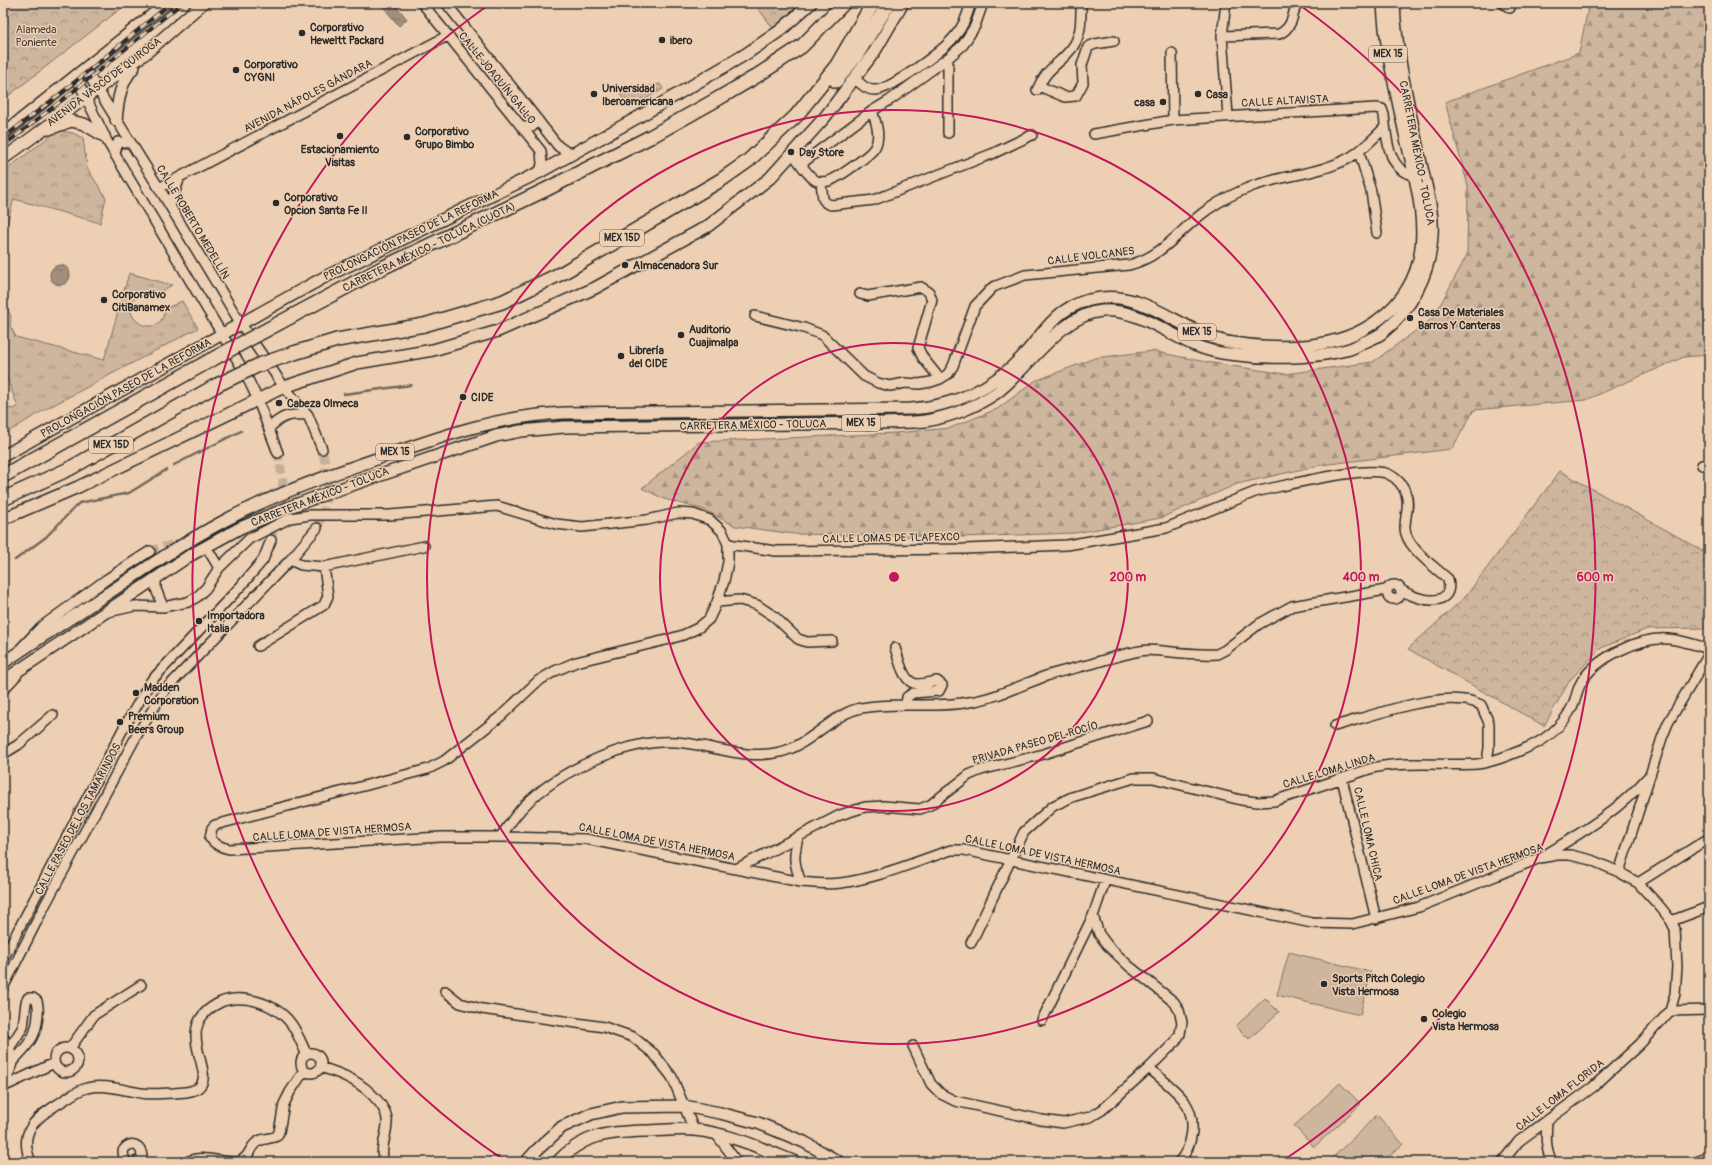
<svg xmlns="http://www.w3.org/2000/svg" width="1712" height="1165" font-family="Pangolin,sans-serif">
<style>
.grass{fill:url(#grass-tufts);stroke:#7c7064}
.forest{fill:url(#forest-firs);stroke:#7c7064}
.park{fill:url(#park-crowns);stroke:#7c7064}
.garden{fill:url(#garden-dots);stroke:#7c7064}
.pitch{fill:#ceb59d;stroke:#7c7064}
.water{fill:url(#water-ripples);stroke:#72665c}
.lines{fill:none;stroke-linecap:round;stroke-linejoin:round}
.stream{stroke:#72665c;stroke-width:2.5}
.minor-tunnel{stroke:#c6af98;stroke-width:9;stroke-dasharray:9 4.5;stroke-linecap:butt}
.minor-casing{stroke:#2b2b2b;stroke-width:12}
.major-casing{stroke:#2b2b2b;stroke-width:14}
.highway-casing{stroke:#2b2b2b;stroke-width:16}
.minor{stroke:#edd0b3;stroke-width:9}
.major{stroke:#edd0b3;stroke-width:11}
.highway{stroke:#edd0b3;stroke-width:13}
.rail-casing{stroke:#2b2b2b;stroke-width:4}
.rail{stroke:#edd0b3;stroke-width:2.5;stroke-dasharray:8;stroke-linecap:butt}
.highway-bridge-casing{stroke:#2b2b2b;stroke-width:16;stroke-linecap:butt}
.highway-bridge{stroke:#edd0b3;stroke-width:13}
.ring{fill:none;stroke:#c2185b;stroke-width:2}
.poi-dot{fill:#2b2b2b;stroke:#edd0b3;stroke-width:1.5}
.labels{text-anchor:middle;dominant-baseline:central;stroke-width:3;stroke-linejoin:round;paint-order:stroke}
.shield{fill:#edd0b3;stroke:#655c54;stroke-width:1}
.shield-label{font-size:10px;font-weight:bold;fill:#2b2b2b}
.poi-label{font-size:11px;font-weight:bold;fill:#2b2b2b;stroke:#edd0b3;text-anchor:start}
.park-label{font-size:11px;fill:#43403c;stroke:#edd0b3}
.street-label{font-size:11px;fill:#2b2b2b;stroke:#edd0b3}
.centre{fill:#c2185b;stroke:#edd0b3;stroke-width:2}
.ring-label{font-size:12px;text-anchor:middle;font-weight:bold;fill:#c2185b;stroke:#edd0b3;stroke-width:3;stroke-linejoin:round;paint-order:stroke}
</style>
<defs>
<pattern id="grass-tufts" width="24" height="20" patternUnits="userSpaceOnUse"><rect width="24" height="20" fill="#ceb59d"/><path d="M3 7l-1-3M5 7V3M7 7l1-3M15 17l-1-3M17 17v-4M19 17l1-3" fill="none" stroke="#a79380"/></pattern>
<pattern id="forest-firs" width="22" height="20" patternUnits="userSpaceOnUse"><rect width="22" height="20" fill="#ceb59d"/><path d="M5 1l3.5 6h-7zM16 11l3.5 6h-7z" fill="#a79380"/></pattern>
<pattern id="park-crowns" width="20" height="18" patternUnits="userSpaceOnUse"><rect width="20" height="18" fill="#ceb59d"/><path d="M2 6a3 3 0 1 1 6 0M12 15a3 3 0 1 1 6 0" fill="none" stroke="#a79380"/></pattern>
<pattern id="garden-dots" width="8" height="8" patternUnits="userSpaceOnUse"><rect width="8" height="8" fill="#ceb59d"/><path d="M2 2h.1M6 6h.1" fill="none" stroke="#a79380" stroke-width="1.8" stroke-linecap="round"/></pattern>
<pattern id="water-ripples" width="26" height="14" patternUnits="userSpaceOnUse"><rect width="26" height="14" fill="#a18e7d"/><path d="M2 4q2-2 4 0t4 0M15 11q2-2 4 0t4 0" fill="none" stroke="#837467"/></pattern>
</defs>
<rect width="100%" height="100%" fill="#edd0b3"/>
<filter id="ink" filterUnits="userSpaceOnUse"><feTurbulence type="fractalNoise" baseFrequency=".025" numOctaves="2"/><feDisplacementMap in="SourceGraphic" scale="8" xChannelSelector="R" yChannelSelector="G"/><feConvolveMatrix kernelMatrix="1 2 1 2 8 2 1 2 1" color-interpolation-filters="sRGB"/></filter>
<g filter="url(#ink)">
<path class="grass" d="M 62,131 L 73,133 L 83,138 L 87,168 L 106,198 L 100,223 L 14,199 L 3,238 L 3,172 L 53,134 Z
M 129,273 L 172,285 L 155,295 C 149,293 143,292 137,297 C 114,316 160,345 165,309 L 182,301 L 198,328 L 46,409 L 3,435 L 3,406 L 12,409 L 18,407 L 3,368 L 3,297 L 11,317 L 10,326 L 16,337 L 104,360 Z"/>
<path class="forest" d="M 1589,3 L 1709,3 L 1709,355 L 1684,357 L 1586,400 L 1474,410 L 1452,449 L 1321,465 L 1237,484 L 1161,518 L 1075,533 L 961,537 L 794,534 L 735,526 L 705,510 L 664,499 L 642,488 L 699,442 L 895,433 L 950,428 L 997,409 L 1035,381 L 1095,358 L 1152,351 L 1206,362 L 1285,374 L 1373,362 L 1433,318 L 1467,255 L 1468,186 L 1445,102 L 1579,53 Z"/>
<path class="park" d="M 3,3 L 128,3 L 3,100 Z
M 754,3 L 802,3 L 773,28 Z
M 1560,471 L 1709,554 L 1709,626 L 1708,628 L 1647,629 L 1601,648 L 1570,680 L 1544,726 L 1408,649 L 1465,597 Z"/>
<path class="garden" d="M 660,84 L 663,89 L 630,108 L 620,94 Z"/>
<path class="pitch" d="M 1289,952 L 1371,972 L 1360,1015 L 1277,995 Z
M 1265,998 L 1279,1012 L 1249,1039 L 1236,1026 Z
M 1340,1083 L 1361,1104 L 1314,1147 L 1294,1126 Z
M 1377,1115 L 1403,1144 L 1383,1162 L 1328,1162 Z"/>
<path class="water" d="M 380,3 L 394,3 L 407,19 L 399,26 Z
M50 275a10 10 0 1 1 20 0a10 10 0 1 1-20 0Z"/>
<g class="lines">
<path class="stream" d="M 344,394 L 411,385
M 174,465 L 241,431
M 15,560 L 46,537 L 79,503 L 129,493 L 166,470"/>
<path class="minor-tunnel" d="M 317,528 C 331,500 329,479 322,449
M 271,540 L 281,498 L 283,481 L 278,453
M 150,551 C 170,545 190,537 207,551"/>
<defs>
<path id="minor" d="M 422,3 L 541,151 L 542,164 L 540,172
M 446,3 L 558,146 L 565,151 L 574,153
M 1226,3 L 1222,36 L 1228,116
M 1503,3 L 1510,8
M 1222,36 L 1279,34 C 1292,28 1293,16 1296,3
M 1172,53 L 1173,120
M 85,69 L 159,188 L 241,324 L 284,387 L 308,415 L 322,449
M 76,77 L 107,141 L 245,373 L 257,398 L 278,453
M 854,77 C 859,83 866,90 874,90 C 890,91 945,49 955,36 C 964,26 967,15 971,3
M 1039,86 L 1065,97 L 1076,96 L 1083,83 L 1082,65 L 1088,47 L 1095,44 L 1114,41
M 1037,90 C 1046,68 1059,65 1072,48 C 1082,35 1081,18 1081,3
M 522,127 L 532,127 L 538,120
M 948,133 L 948,58
M 1094,134 L 1173,120 L 1376,108 L 1382,109 L 1384,115 C 1386,132 1387,160 1403,171 C 1406,173 1411,174 1415,176
M 1359,152 L 1371,191 L 1377,233
M 115,154 L 118,142 L 130,143
M 793,154 C 798,160 810,179 817,181 C 820,182 825,182 829,181 C 838,178 871,155 875,147 C 881,136 876,122 872,111
M 801,164 L 872,111 L 890,100 L 948,58 L 963,45 L 975,26 L 983,3
M 821,182 L 823,199 L 826,203 L 831,205 L 874,200 L 994,153 L 1032,135
M 159,188 L 447,36
M 170,206 L 180,177
M 860,294 L 868,296 L 921,287 L 929,292 L 932,300 L 918,348 L 923,358 L 940,379
M 755,316 L 804,328 L 822,335 L 864,376 L 878,383 L 890,386 L 905,383 L 919,384 L 931,382 L 940,379 L 948,374 L 953,366 L 975,306 L 993,287 L 1025,275 L 1129,265 C 1164,256 1180,229 1207,210 C 1221,200 1237,192 1253,186 C 1284,175 1320,174 1349,158 C 1363,150 1374,138 1385,127
M 269,428 C 283,415 289,414 308,415
M 1702,465 L 1709,463
M 728,544 L 776,551 L 964,549 L 1067,545 L 1166,528 L 1255,492 L 1268,489 C 1291,484 1370,465 1388,474 C 1396,477 1404,486 1406,494 C 1410,505 1405,515 1405,527 C 1404,546 1435,567 1448,579 C 1455,611 1413,600 1399,588
M 210,553 L 219,568
M 290,560 L 301,565 L 324,567 L 424,546
M 156,578 L 156,589 L 163,607
M1387 592a7 7 0 1 1 14 0a7 7 0 1 1-14 0Z
M 717,602 L 740,600 L 757,605 L 775,617 L 798,639 L 807,642 L 832,641
M 108,612 L 135,606 L 163,607 L 188,602 L 197,597 L 206,588 L 219,568 L 249,539 L 290,518 L 310,515 L 390,515 L 497,506 L 556,524 L 582,527 L 647,520 L 678,513 L 693,514 L 710,520 L 722,531 L 728,544 L 728,562 L 724,581 L 717,602 L 709,619 L 698,628 L 683,635 L 666,640 L 576,662 L 555,671 L 538,681 L 501,716 L 444,761 L 428,769 L 215,825 L 212,828 L 210,838 C 215,845 221,847 229,849 L 441,837 L 500,837 L 586,839 L 801,882 C 814,883 828,885 841,883 C 878,878 915,862 951,850 L 964,850 L 1312,923 L 1352,924 L 1419,907 L 1540,858 L 1557,855 L 1570,855 L 1591,860 L 1619,872 L 1638,883 L 1662,909 L 1671,921 L 1675,929 L 1677,967 L 1675,994 L 1670,1011 L 1640,1044 L 1593,1087 L 1519,1141 L 1502,1162
M 258,646 L 324,605 L 328,596 L 324,567
M 21,648 L 41,627 L 107,579 L 150,551
M 895,648 C 899,659 903,683 917,684 C 924,684 931,682 937,681 L 942,685 L 939,691 L 913,693 L 907,697 L 906,705
M 3,690 L 17,675
M 1335,726 C 1371,716 1428,695 1464,700 C 1470,700 1476,703 1481,705 L 1489,723 L 1489,748 L 1487,761
M 3,754 L 18,745 L 53,715
M 1342,779 L 1376,919
M 500,837 C 508,827 515,815 524,806 C 560,770 633,735 685,743 C 716,747 749,760 780,752 C 810,746 831,714 861,708 C 896,701 933,709 969,702 C 996,698 1021,685 1046,676 C 1061,671 1076,668 1091,664 C 1107,659 1123,654 1140,651 C 1147,649 1155,651 1163,651 C 1181,653 1199,655 1217,654 L 1225,650 L 1259,624 L 1292,606 L 1386,590
M 798,838 C 793,857 794,864 801,882
M 1545,855 C 1585,830 1616,813 1648,777
M 736,869 L 840,815 L 865,807 L 884,806 L 920,809 L 930,805 L 969,775 L 981,770 L 1040,755 L 1148,721
M 1619,872 L 1662,738 L 1668,723 L 1709,654
M 1638,883 L 1709,838
M 1671,921 L 1709,907
M 971,943 L 1024,832 L 1053,806 L 1072,797 L 1134,778 L 1153,778 L 1241,800 L 1257,802 L 1274,801 C 1297,793 1320,786 1343,778 C 1354,775 1366,769 1377,767 C 1410,761 1444,766 1477,764 C 1494,762 1521,751 1537,743 C 1551,735 1565,722 1572,707 C 1576,699 1577,689 1582,681 C 1597,657 1640,637 1668,639 C 1682,640 1696,645 1709,649
M 3,959 L 122,731 L 151,681 L 241,586 L 263,560 L 271,540
M 3,988 L 44,907 L 137,735 L 165,690 L 290,560 L 317,528
M 445,991 L 460,1003 L 482,1009 L 604,1027 L 633,1037 L 654,1054 L 672,1077 L 694,1130
M 1670,1011 L 1709,1010
M 1042,1020 L 1093,916
M 3,1037 C 16,1056 14,1066 3,1086
M 913,1046 L 931,1084 L 941,1094 L 955,1101 L 1042,1120 L 1063,1123 L 1090,1117 L 1102,1110 L 1149,1068 L 1175,1042 L 1180,1034 L 1182,1022 L 1179,1010 L 1174,1002 L 1129,966 L 1108,946 L 1099,934 L 1093,916 L 1105,881
M 10,1047 L 23,1027 L 26,1002 L 28,998 L 33,998 L 37,1001 C 40,1011 37,1032 30,1041 C 26,1048 19,1054 13,1061
M54 1060a12 12 0 1 1 24 0a12 12 0 1 1-24 0Z
M 70,1048 L 94,1015 L 141,985
M301 1063a10 10 0 1 1 20 0a10 10 0 1 1-20 0Z
M 320,1067 C 343,1074 362,1082 378,1101 C 383,1107 388,1114 387,1123 C 387,1135 379,1150 384,1162
M 1149,1068 C 1159,1077 1179,1092 1185,1102 C 1197,1120 1193,1146 1179,1162
M 3,1087 L 54,1063
M 1547,1121 C 1546,1136 1545,1148 1552,1162
M 716,1134 L 737,1162
M 31,1162 C 17,1131 37,1117 61,1102 C 69,1097 78,1090 87,1088 C 102,1083 126,1091 141,1093 C 152,1095 163,1093 174,1093 C 182,1092 191,1093 198,1088 C 219,1072 168,1027 221,1002 C 237,995 259,1000 273,1008 C 293,1019 297,1034 306,1053
M 127,1162 L 124,1159 L 123,1151 C 129,1140 142,1144 142,1157 L 137,1162
M 187,1162 C 204,1153 223,1165 240,1161 C 251,1157 249,1145 259,1141 C 264,1138 271,1139 277,1136 L 279,1132 L 284,1104 L 290,1092 L 304,1071
M 1696,1162 L 1709,1157"/>
<path id="major" d="M 116,120 C 118,100 120,83 134,67
M 49,129 L 71,121 L 84,124 L 104,136
M 3,134 L 167,3
M 3,159 L 146,53 L 203,3
M 3,456 L 323,278 L 540,172 L 642,115 L 746,54 L 781,30 L 811,3
M 3,519 L 78,487 L 284,387 L 357,363 L 433,350 L 498,331 L 595,288 L 708,226 L 770,178 L 825,117 L 875,51 L 903,3
M 3,663 C 31,643 61,625 89,606 C 133,577 177,546 224,521 C 276,493 333,474 388,455 C 448,434 500,416 564,413 L 911,409 C 954,406 991,389 1021,358 C 1047,330 1057,303 1101,298 C 1149,292 1186,336 1233,343 C 1280,350 1339,350 1378,320 C 1444,272 1420,200 1405,134 C 1396,91 1385,48 1383,3
M 3,681 L 189,556 L 240,528 L 292,506 L 331,492 L 496,436 L 521,431 L 564,427 L 880,423 C 895,422 911,423 925,421 C 949,417 976,407 996,393 C 1029,369 1059,315 1102,311 C 1135,308 1165,332 1194,345 C 1204,349 1218,353 1229,354 C 1265,359 1310,359 1346,350 C 1352,349 1357,346 1362,343 C 1369,340 1377,337 1382,333 C 1412,310 1431,271 1432,235 C 1434,210 1425,183 1420,159 C 1409,107 1396,56 1394,3
M 526,1162 L 537,1150 L 562,1127 L 591,1114 L 622,1107 L 684,1106 L 720,1113 L 758,1123 L 804,1142 L 839,1162
M 557,1162 C 584,1134 608,1132 645,1131 C 661,1131 678,1128 694,1130 C 729,1133 763,1149 795,1162"/>
<path id="highway" d="M 836,81 L 856,56 L 889,3
M 281,322 L 384,267 L 545,190 L 650,137 L 714,101 L 755,77 L 802,46 L 844,3
M 294,353 L 337,340 L 424,325 L 502,302 L 564,272 L 721,180 L 748,161 L 796,116 L 837,65 L 873,3
M 3,476 L 211,360
M 3,499 L 69,469 L 217,385"/>
</defs>
<use href="#minor" class="minor-casing"/>
<use href="#major" class="major-casing"/>
<use href="#highway" class="highway-casing"/>
<use href="#minor" class="minor"/>
<use href="#major" class="major"/>
<use href="#highway" class="highway"/>
<defs>
<path id="rail" d="M 3,138 L 65,90 L 171,3
M 3,146 L 70,94 L 182,3"/>
</defs>
<use href="#rail" class="rail-casing"/>
<use href="#rail" class="rail"/>
<defs>
<path id="highway-bridge" d="M 211,360 L 281,322
M 217,385 L 259,365 L 294,353"/>
</defs>
<use href="#highway-bridge" class="highway-bridge-casing"/>
<use href="#highway-bridge" class="highway-bridge"/>
</g>
</g>
<g class="ring">
<circle cx="894" cy="577" r="234"/>
<circle cx="894" cy="577" r="467"/>
<path d="M507 1162A701 701 0 0 1 487 6M1301 6A701 701 0 0 1 1281 1162"/>
</g>
<g class="poi-dot">
<circle cx="302" cy="33" r="4"/>
<circle cx="662" cy="40" r="4"/>
<circle cx="236" cy="70" r="4"/>
<circle cx="594" cy="94" r="4"/>
<circle cx="1198" cy="94" r="4"/>
<circle cx="1163" cy="102" r="4"/>
<circle cx="340" cy="136" r="4"/>
<circle cx="407" cy="137" r="4"/>
<circle cx="791" cy="152" r="4"/>
<circle cx="276" cy="203" r="4"/>
<circle cx="625" cy="265" r="4"/>
<circle cx="104" cy="300" r="4"/>
<circle cx="1410" cy="318" r="4"/>
<circle cx="681" cy="335" r="4"/>
<circle cx="621" cy="356" r="4"/>
<circle cx="463" cy="397" r="4"/>
<circle cx="279" cy="403" r="4"/>
<circle cx="199" cy="621" r="4"/>
<circle cx="136" cy="693" r="4"/>
<circle cx="120" cy="722" r="4"/>
<circle cx="1324" cy="984" r="4"/>
<circle cx="1424" cy="1019" r="4"/>
</g>
<g class="labels">
<g class="shield">
<rect x="1369" y="46" width="38" height="16" rx="3"/>
<rect x="600" y="230" width="44" height="16" rx="3"/>
<rect x="1178" y="324" width="38" height="16" rx="3"/>
<rect x="842" y="415" width="38" height="16" rx="3"/>
<rect x="89" y="437" width="44" height="16" rx="3"/>
<rect x="376" y="444" width="38" height="16" rx="3"/>
</g>
<g class="shield-label">
<text x="1388" y="54">MEX 15</text>
<text x="622" y="238">MEX 15D</text>
<text x="1197" y="332">MEX 15</text>
<text x="861" y="423">MEX 15</text>
<text x="111" y="445">MEX 15D</text>
<text x="395" y="452">MEX 15</text>
</g>
<g class="poi-label">
<text x="310" y="27">Corporativo<tspan x="310" dy="13">Heweltt Packard</tspan></text>
<text x="670" y="40">ibero</text>
<text x="244" y="64">Corporativo<tspan x="244" dy="13">CYGNI</tspan></text>
<text x="602" y="88">Universidad<tspan x="602" dy="13">Iberoamericana</tspan></text>
<text x="1206" y="94">Casa</text>
<text x="1155" y="102" text-anchor="end">casa</text>
<text x="415" y="131">Corporativo<tspan x="415" dy="13">Grupo Bimbo</tspan></text>
<text x="340" y="149" text-anchor="middle">Estacionamiento<tspan x="340" dy="13">Visitas</tspan></text>
<text x="799" y="152">Day Store</text>
<text x="284" y="197">Corporativo<tspan x="284" dy="13">Opcion Santa Fe II</tspan></text>
<text x="633" y="265">Almacenadora Sur</text>
<text x="112" y="294">Corporativo<tspan x="112" dy="13">CitiBanamex</tspan></text>
<text x="1418" y="312">Casa De Materiales<tspan x="1418" dy="13">Barros Y Canteras</tspan></text>
<text x="689" y="329">Auditorio<tspan x="689" dy="13">Cuajimalpa</tspan></text>
<text x="629" y="350">Librería<tspan x="629" dy="13">del CIDE</tspan></text>
<text x="471" y="397">CIDE</text>
<text x="287" y="403">Cabeza Olmeca</text>
<text x="207" y="615">Importadora<tspan x="207" dy="13">Italia</tspan></text>
<text x="144" y="687">Madden<tspan x="144" dy="13">Corporation</tspan></text>
<text x="128" y="716">Premium<tspan x="128" dy="13">Beers Group</tspan></text>
<text x="1332" y="978">Sports Pitch Colegio<tspan x="1332" dy="13">Vista Hermosa</tspan></text>
<text x="1432" y="1013">Colegio<tspan x="1432" dy="13">Vista Hermosa</tspan></text>
</g>
<g class="park-label">
<text x="36" y="29">Alameda<tspan x="36" dy="13">Poniente</tspan></text>
</g>
<g class="street-label">
<text transform="translate(497 78) rotate(51)">CALLE JOAQUÍN GALLO</text>
<text transform="translate(104 82) rotate(-37)">AVENIDA VASCO DE QUIROGA</text>
<text transform="translate(308 96) rotate(-28)">AVENIDA NÁPOLES GÁNDARA</text>
<text transform="translate(1285 101) rotate(-3)">CALLE ALTAVISTA</text>
<text transform="translate(1417 153) rotate(79)">CARRETERA MÉXICO - TOLUCA</text>
<text transform="translate(193 222) rotate(59)">CALLE ROBERTO MEDELLÍN</text>
<text transform="translate(411 235) rotate(-26)">PROLONGACIÓN PASEO DE LA REFORMA</text>
<text transform="translate(429 247) rotate(-26)">CARRETERA MÉXICO - TOLUCA (CUOTA)</text>
<text transform="translate(1091 256) rotate(-7)">CALLE VOLCANES</text>
<text transform="translate(126 388) rotate(-29)">PROLONGACIÓN PASEO DE LA REFORMA</text>
<text transform="translate(753 425) rotate(-1)">CARRETERA MÉXICO - TOLUCA</text>
<text transform="translate(320 497) rotate(-21)">CARRETERA MÉXICO - TOLUCA</text>
<text transform="translate(891 538) rotate(-1)">CALLE LOMAS DE TLAPEXCO</text>
<text transform="translate(1035 743) rotate(-16)">PRIVADA PASEO DEL ROCÍO</text>
<text transform="translate(1329 771) rotate(-17)">CALLE LOMA LINDA</text>
<text transform="translate(78 819) rotate(-62)">CALLE PASEO DE LOS TAMARINDOS</text>
<text transform="translate(332 832) rotate(-4)">CALLE LOMA DE VISTA HERMOSA</text>
<text transform="translate(1368 834) rotate(77)">CALLE LOMA CHICA</text>
<text transform="translate(657 842) rotate(11)">CALLE LOMA DE VISTA HERMOSA</text>
<text transform="translate(1043 855) rotate(12)">CALLE LOMA DE VISTA HERMOSA</text>
<text transform="translate(1468 874) rotate(-20)">CALLE LOMA DE VISTA HERMOSA</text>
<text transform="translate(1560 1095) rotate(-38)">CALLE LOMA FLORIDA</text>
</g>
</g>
<circle cx="894" cy="577" r="6" class="centre"/>
<g class="ring-label">
<text x="1128" y="581">200 m</text>
<text x="1361" y="581">400 m</text>
<text x="1595" y="581">600 m</text>
</g>
<rect width="1712" height="1165" fill="none" stroke="#edd0b3" stroke-width="16"/>
<rect x="8" y="8" width="1696" height="1149" fill="none" stroke="#2b2b2b" stroke-width="1.5" filter="url(#ink)"/>
</svg>
